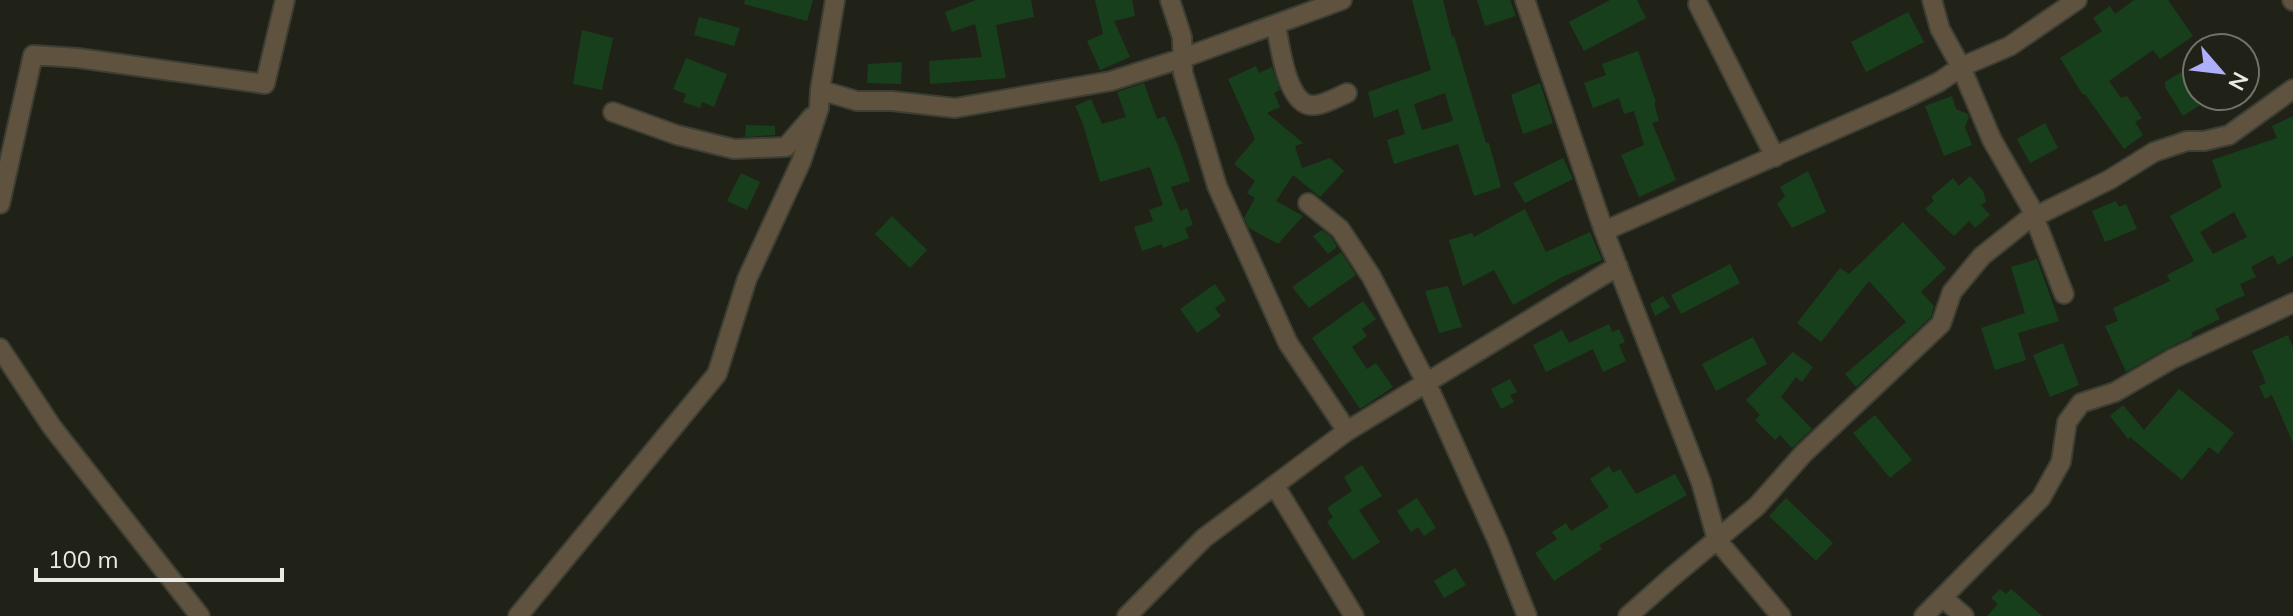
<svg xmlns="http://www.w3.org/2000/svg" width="2293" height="616" font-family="Mulish,sans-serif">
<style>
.building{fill:#183f1c;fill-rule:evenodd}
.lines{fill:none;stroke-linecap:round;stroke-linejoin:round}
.street-casing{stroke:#3d3e34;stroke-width:22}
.street{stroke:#5f5340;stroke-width:18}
</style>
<rect width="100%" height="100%" fill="#212217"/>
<path class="building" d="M 745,0 L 813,0 L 807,21 L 744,4 Z
M 976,0 L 1031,0 L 1034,17 L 996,25 L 1006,78 L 930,84 L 929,61 L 982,57 L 975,24 L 952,32 L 945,12 Z
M 1095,0 L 1132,0 L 1135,16 L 1114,21 L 1130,57 L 1100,70 L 1087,41 L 1103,34 Z
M 1412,0 L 1443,0 L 1452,37 L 1454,36 L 1486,143 L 1489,143 L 1501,187 L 1474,196 L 1458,144 L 1394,164 L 1387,140 L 1405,134 L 1398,109 L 1374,118 L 1368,92 L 1431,70 ZM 1445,93 L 1453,121 L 1422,130 L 1414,104 Z
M 1477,0 L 1510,0 L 1516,16 L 1485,26 Z
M 1610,0 L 1637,0 L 1646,18 L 1584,51 L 1569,22 Z
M 2134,0 L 2168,0 L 2193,36 L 2160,59 L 2153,50 L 2109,81 L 2121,98 L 2127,96 L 2142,118 L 2135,122 L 2143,135 L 2124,149 L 2085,94 L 2083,95 L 2060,58 L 2102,31 L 2093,18 L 2110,6 L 2115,14 Z
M 1908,12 L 1924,42 L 1866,72 L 1851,42 Z
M 699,17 L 740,28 L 734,46 L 694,35 Z
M 582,30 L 613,38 L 602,90 L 573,84 Z
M 1638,51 L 1656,102 L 1654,103 L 1659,121 L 1652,123 L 1676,180 L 1639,197 L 1621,155 L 1644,145 L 1634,111 L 1624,114 L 1619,98 L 1593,108 L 1584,83 L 1606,75 L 1602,64 Z
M 686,58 L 727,74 L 714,107 L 702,102 L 700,108 L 683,102 L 686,94 L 673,89 Z
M 902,62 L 901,84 L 867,83 L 868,64 Z
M 2197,62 L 2197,96 L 2214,96 L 2183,116 L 2165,87 L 2165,82 Z
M 1256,66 L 1259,73 L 1272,67 L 1280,90 L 1274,93 L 1280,107 L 1267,113 L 1303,143 L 1295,146 L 1302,168 L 1330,158 L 1344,171 L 1320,197 L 1293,175 L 1276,201 L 1303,216 L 1278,244 L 1249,228 L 1244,218 L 1255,198 L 1247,193 L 1255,181 L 1234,164 L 1255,139 L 1228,79 Z
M 1144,83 L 1157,119 L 1165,116 L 1179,148 L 1190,181 L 1171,187 L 1180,211 L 1187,208 L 1193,225 L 1185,228 L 1189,238 L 1163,248 L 1162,244 L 1142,251 L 1134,227 L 1153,221 L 1149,210 L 1163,205 L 1150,167 L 1100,182 L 1083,124 L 1075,106 L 1091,99 L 1102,124 L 1126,117 L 1117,92 Z
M 1540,83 L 1553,123 L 1523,134 L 1511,95 Z
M 1952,96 L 1956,109 L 1968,114 L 1969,117 L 1965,127 L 1972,145 L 1944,156 L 1925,106 Z
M 2293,116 L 2293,256 L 2278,265 L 2273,255 L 2251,267 L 2256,277 L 2240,284 L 2245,295 L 2215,309 L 2220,319 L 2191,333 L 2193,336 L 2166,349 L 2126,372 L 2105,326 L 2118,321 L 2113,308 L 2170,281 L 2167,275 L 2194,261 L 2170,216 L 2222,187 L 2212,160 L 2277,138 L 2272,126 ZM 2234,212 L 2247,237 L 2213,254 L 2200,232 Z
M 2045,123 L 2058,148 L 2030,163 L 2017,139 Z
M 746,125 L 775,126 L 775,135 L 745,137 Z
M 1563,158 L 1573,179 L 1525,203 L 1513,183 Z
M 1808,171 L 1826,212 L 1792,228 L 1777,204 L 1785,196 L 1780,187 Z
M 741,173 L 760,182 L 747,210 L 727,201 Z
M 1970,176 L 1983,191 L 1986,202 L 1981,205 L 1990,215 L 1975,228 L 1969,221 L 1954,236 L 1925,209 L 1934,201 L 1931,197 L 1953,178 L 1959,186 Z
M 2116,201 L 2119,207 L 2126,204 L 2137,229 L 2105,242 L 2092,211 Z
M 1525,209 L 1546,252 L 1590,232 L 1602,260 L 1562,277 L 1513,305 L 1494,270 L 1463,286 L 1449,240 L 1472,233 L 1474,237 Z
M 892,216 L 927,250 L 910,268 L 875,234 Z
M 1903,222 L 1946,268 L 1921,292 L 1934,306 L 1931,317 L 1856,387 L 1845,374 L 1906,322 L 1869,281 L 1821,342 L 1797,323 L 1840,268 L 1849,274 Z
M 1322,230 L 1331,237 L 1337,247 L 1328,254 L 1313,236 Z
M 1341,252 L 1356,275 L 1309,308 L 1292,287 Z
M 2037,259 L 2059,321 L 2018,333 L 2026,360 L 1995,370 L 1981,328 L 2025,313 L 2011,267 Z
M 1730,264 L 1740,283 L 1681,314 L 1671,295 Z
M 1215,284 L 1226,300 L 1215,308 L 1221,316 L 1197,333 L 1180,309 Z
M 1448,286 L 1462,327 L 1439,333 L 1425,291 Z
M 1663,296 L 1670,307 L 1655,316 L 1650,304 Z
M 1363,301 L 1376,319 L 1362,329 L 1367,336 L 1352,347 L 1367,369 L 1376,363 L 1393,387 L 1360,409 L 1312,338 Z
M 1609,324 L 1612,332 L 1619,329 L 1625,342 L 1619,345 L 1626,361 L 1603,372 L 1593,349 L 1546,372 L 1533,345 L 1562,330 L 1569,343 Z
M 2288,335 L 2293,347 L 2293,443 L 2272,395 L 2265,399 L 2259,386 L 2266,383 L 2252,351 Z
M 1753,337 L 1767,364 L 1716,391 L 1702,364 Z
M 2063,343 L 2079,385 L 2050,397 L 2033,355 Z
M 1793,352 L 1813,367 L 1802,382 L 1796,377 L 1781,397 L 1812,429 L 1792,448 L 1780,435 L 1775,440 L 1755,420 L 1760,415 L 1746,400 Z
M 1510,379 L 1517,392 L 1510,395 L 1514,402 L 1501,409 L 1491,389 Z
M 2179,389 L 2234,433 L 2218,454 L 2209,447 L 2182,480 L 2130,437 L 2128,439 L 2110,416 L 2123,405 L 2144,430 Z
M 1875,415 L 1912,460 L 1890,478 L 1853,433 Z
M 1362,465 L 1382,496 L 1359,510 L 1380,542 L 1353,560 L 1327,522 L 1333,517 L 1327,508 L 1352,491 L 1344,477 Z
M 1609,466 L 1613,473 L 1620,469 L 1636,494 L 1675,474 L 1687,495 L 1599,545 L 1602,549 L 1554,581 L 1535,553 L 1557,539 L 1552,532 L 1566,523 L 1571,531 L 1609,507 L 1590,479 Z
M 1417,498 L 1436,528 L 1424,536 L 1418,527 L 1411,532 L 1397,511 Z
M 1786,498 L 1833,543 L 1816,561 L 1769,516 Z
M 1455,568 L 1466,585 L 1444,598 L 1434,581 Z
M 2000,589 L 2006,594 L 2011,589 L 2042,616 L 1987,616 L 1998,604 L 1991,598 Z"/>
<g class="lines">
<defs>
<path id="street" d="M 1170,0 L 1182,37 L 1183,73 L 1217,186 L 1288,343 L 1347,431
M 1525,0 L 1604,231 L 1701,482 L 1717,540 L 1781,616
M 1932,0 L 1940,29 L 1961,67 L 1992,140 L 2030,206 L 2064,294
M 2292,0 L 2293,1
M 1698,4 L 1775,157
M 1276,25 C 1280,46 1287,110 1316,105 C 1326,104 1338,97 1347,93
M 820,90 L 857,101 L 892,101 L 955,108 L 1111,81 L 1183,58 L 1342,0
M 613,112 L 677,135 L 734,149 L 786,147 L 812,117
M 1308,203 L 1340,229 L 1371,276 L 1427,384 L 1498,542 L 1527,616
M 0,204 L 33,55 L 78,58 L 265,84 L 285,0
M 1604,231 L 1900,101 L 1939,82 L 1961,67 L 2010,46 L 2077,0
M 0,348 L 52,427 L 200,616
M 1275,486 L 1354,616
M 1943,598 L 1964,616
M 518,616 L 717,374 L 747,279 L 801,162 L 819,108 L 820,90 L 835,0
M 1127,616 L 1204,538 L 1347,431 L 1618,266
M 1628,616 L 1672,577 L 1757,506 L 1804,453 L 1941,324 L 1952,292 L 1982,256 L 2026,221 L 2109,180 L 2154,152 L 2187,141 L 2204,141 L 2229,135 L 2293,89
M 1924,616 L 2041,498 L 2061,462 L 2067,422 L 2081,403 L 2115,392 L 2172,359 L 2293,303"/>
</defs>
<use href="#street" class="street-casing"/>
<use href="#street" class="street"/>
</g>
<g transform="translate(2221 72) rotate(118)"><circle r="38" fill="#212217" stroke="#717269" stroke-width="2"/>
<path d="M0-6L14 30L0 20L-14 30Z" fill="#aeaefb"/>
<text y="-12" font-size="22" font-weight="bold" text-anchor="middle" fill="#e9eae3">N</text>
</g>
<path d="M36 568v12h246v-12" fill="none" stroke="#e9eae3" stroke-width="4"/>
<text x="48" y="568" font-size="24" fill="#e9eae3" stroke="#212217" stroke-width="6" paint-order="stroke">100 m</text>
</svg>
